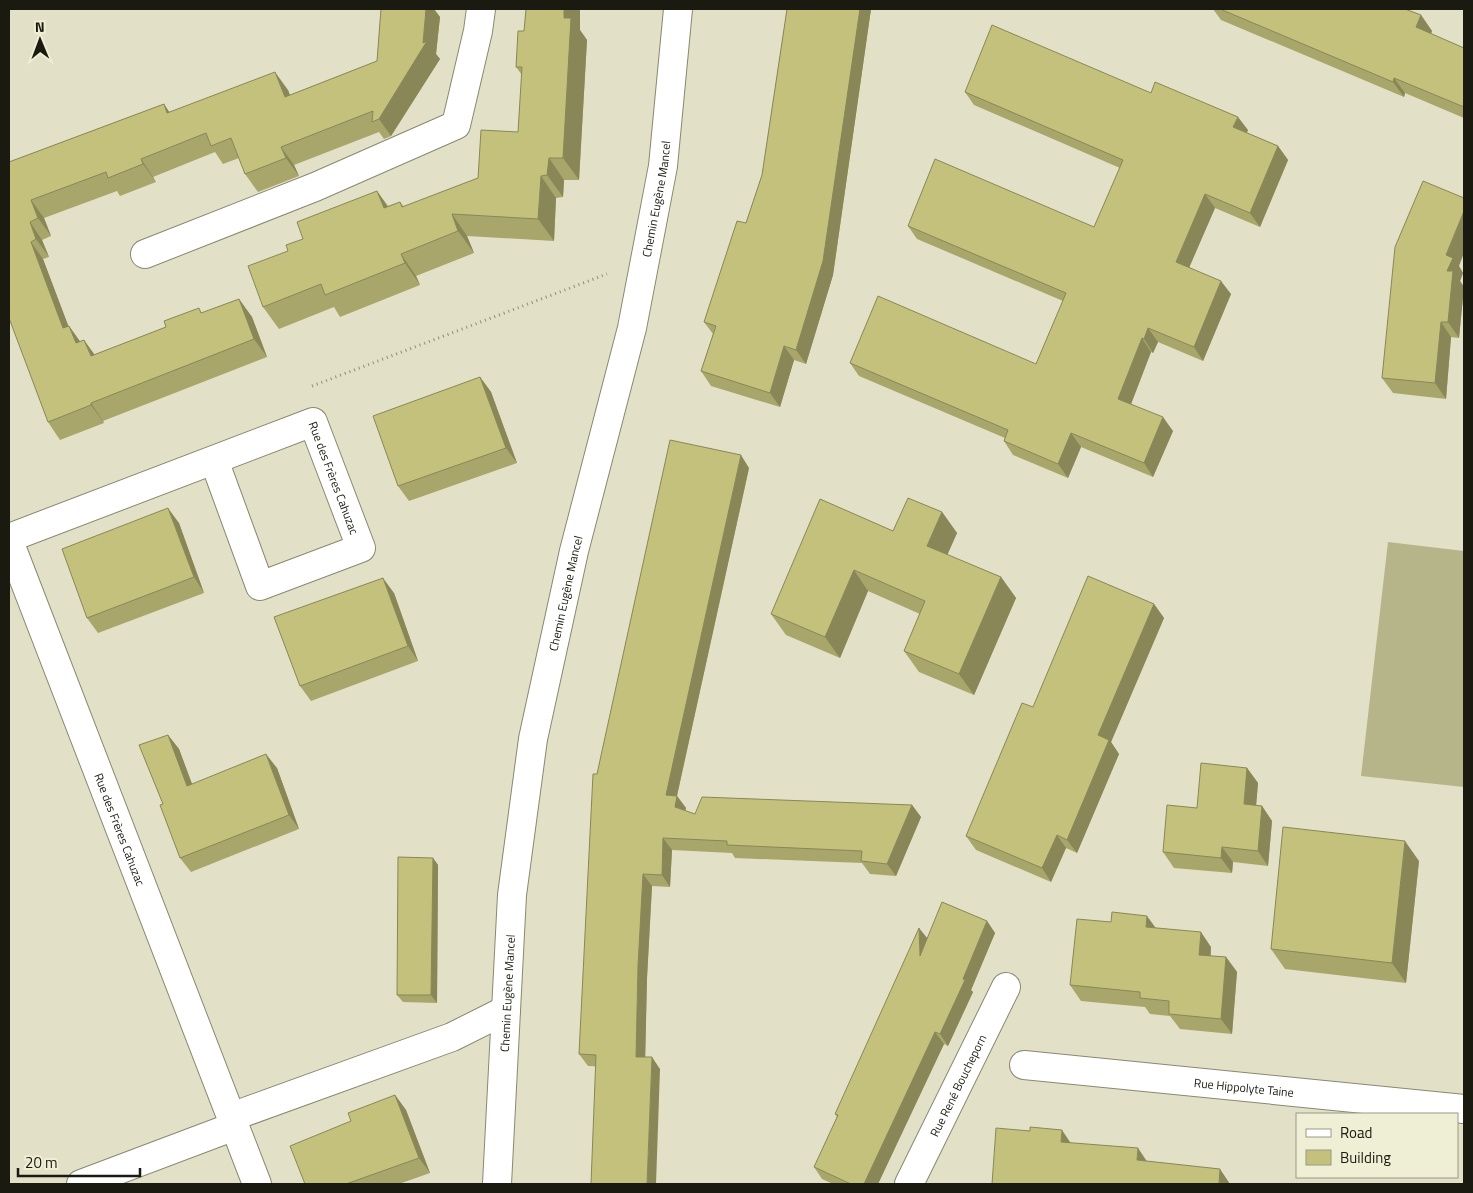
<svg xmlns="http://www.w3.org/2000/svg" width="1473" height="1193" font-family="'Titillium Web',sans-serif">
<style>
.pitch{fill:#b6b58a}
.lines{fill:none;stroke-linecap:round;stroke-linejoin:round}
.minor-casing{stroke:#898870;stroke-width:30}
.path{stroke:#8e8d7b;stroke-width:3;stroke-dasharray:1 4;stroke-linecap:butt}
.minor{stroke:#fff;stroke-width:28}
.wall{fill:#a9a66b}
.shaded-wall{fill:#898757}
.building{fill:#c4c17c;stroke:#898757}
.labels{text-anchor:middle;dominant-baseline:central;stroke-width:4.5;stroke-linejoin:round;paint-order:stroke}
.street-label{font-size:12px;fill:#1a1a11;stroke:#efefd5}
</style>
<rect width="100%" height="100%" fill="#e2e1c8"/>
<path class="pitch" d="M 1388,542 L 1464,551 L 1464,787 L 1361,776 Z"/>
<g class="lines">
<defs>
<g id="minor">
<path d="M 145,254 L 315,187 L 456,125 L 478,31 L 481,9"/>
<path id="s1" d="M 9,538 L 313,422 L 361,548 L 260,586 L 214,460"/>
<path id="s2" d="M 9,541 L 257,1184"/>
<path id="s3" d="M 1024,1065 L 1464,1109"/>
<path d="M 231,1117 L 452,1037 L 506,1010"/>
<path d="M 81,1184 L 235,1126"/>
<path id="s4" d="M 497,1184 L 512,895 L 533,739 L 574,551 L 632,328 L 663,166 L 678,9"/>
<path id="s5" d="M 909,1184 L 1006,987"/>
</g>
</defs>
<use href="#minor" class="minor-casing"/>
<path class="path" d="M 312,386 L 607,274"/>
<use href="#minor" class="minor"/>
</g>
<path class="wall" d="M 381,9 L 434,9 L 440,17 L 436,54 L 440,59 L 391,136 L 384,139 L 379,132 L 294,165 L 299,176 L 258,192 L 245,174 L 239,158 L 223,164 L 215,152 L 153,177 L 156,182 L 120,196 L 117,191 L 44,218 L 51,236 L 42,240 L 49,257 L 43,259 L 68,326 L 69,326 L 80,342 L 84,340 L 94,355 L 239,299 L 252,317 L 267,357 L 103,421 L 104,423 L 60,440 L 48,422 L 9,162 L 164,104 L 169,113 L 288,90 L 290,95 L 377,61 Z
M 526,9 L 580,9 L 580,30 L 587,40 L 579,180 L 564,180 L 563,197 L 556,198 L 554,241 L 467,236 L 474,253 L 416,276 L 420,285 L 340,317 L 334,307 L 279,329 L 263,307 L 288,251 L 303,239 L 377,191 L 388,206 L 400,202 L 404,207 L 478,178 L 518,132 L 522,75 L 516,67 L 524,31 Z
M 787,9 L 871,9 L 833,275 L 806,364 L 794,360 L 780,407 L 711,386 L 701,371 L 713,334 L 704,322 L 746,223 L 762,175 Z
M 1213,9 L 1405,9 L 1421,15 L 1432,31 L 1431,34 L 1464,48 L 1464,118 L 1405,93 L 1404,97 L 1221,20 Z
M 965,92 L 1151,93 L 1248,130 L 1247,133 L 1278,146 L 1288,160 L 1260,227 L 1215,208 L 1189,267 L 1231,294 L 1203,361 L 1158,342 L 1153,353 L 1151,352 L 1131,404 L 1173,431 L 1153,477 L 1081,447 L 1068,478 L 1013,455 L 1004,441 L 1005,438 L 859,376 L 850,363 L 1036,364 L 1063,301 L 917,239 L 908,226 L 1094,227 L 1120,168 L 974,105 Z
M 1459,266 L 1463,273 L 1460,281 L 1464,287 L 1459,338 L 1451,337 L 1446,399 L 1393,393 L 1382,378 Z
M 480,377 L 491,392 L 517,463 L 409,501 L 398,486 Z
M 749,468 L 677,796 L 686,808 L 685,811 L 695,814 L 912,805 L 921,817 L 896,876 L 870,874 L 862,863 L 735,858 L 732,853 L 672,850 L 670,887 L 652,886 L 647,978 L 645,1057 L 660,1069 L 588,1066 L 579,1054 L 597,774 Z
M 942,512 L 957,533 L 947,555 L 1001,577 L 1016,598 L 974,695 L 919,672 L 904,651 L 920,614 L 868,591 L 840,658 L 786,635 L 771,614 L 893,531 Z
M 179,523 L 204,593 L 98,633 L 87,618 Z
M 394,593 L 418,661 L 311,701 L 300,686 Z
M 1154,604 L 1164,618 L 1111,742 L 1119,754 L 1077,853 L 1066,848 L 1051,882 L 976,850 L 966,836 L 1033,707 Z
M 168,735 L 179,749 L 192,784 L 277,768 L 299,829 L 191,872 L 180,858 L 163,804 Z
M 1247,768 L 1258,783 L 1256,805 L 1262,806 L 1272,821 L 1268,866 L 1233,862 L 1232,873 L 1174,868 L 1163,852 L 1197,808 Z
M 433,858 L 438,865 L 437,1003 L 403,1002 L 397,995 Z
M 1419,861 L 1406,983 L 1285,969 L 1271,949 Z
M 987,921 L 995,933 L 971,990 L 973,992 L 948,1046 L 944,1044 L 878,1184 L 833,1184 L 822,1179 L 814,1167 L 837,1117 L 835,1114 L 927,938 Z
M 1156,928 L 1211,947 L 1211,956 L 1226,957 L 1237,972 L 1232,1034 L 1180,1029 L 1170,1016 L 1150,1014 L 1145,1007 L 1081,1001 L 1070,985 Z
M 395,1095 L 406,1110 L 430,1173 L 399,1184 L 305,1184 L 351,1121 Z"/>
<path class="shaded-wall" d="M 426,9 L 434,9 L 440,17 L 436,54 L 440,59 L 391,136 L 379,119 L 423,43 Z
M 564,9 L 580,9 L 580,30 L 587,40 L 579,180 L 563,158 Z
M 860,9 L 871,9 L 833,275 L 806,364 L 796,350 Z
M 1421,15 L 1432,31 L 1427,43 L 1416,27 Z
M 275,72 L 288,90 L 297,115 L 285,97 Z
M 1394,78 L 1405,93 L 1404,97 L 1393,82 Z
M 164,104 L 176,122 L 167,113 Z
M 1238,117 L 1248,130 L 1242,141 L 1233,127 Z
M 1278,146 L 1288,160 L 1260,227 L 1250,213 Z
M 281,147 L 294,165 L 299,176 L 286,158 Z
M 549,158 L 564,180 L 563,197 L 547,175 Z
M 141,159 L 153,177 L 156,182 L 143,164 Z
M 541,176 L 556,198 L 554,241 L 538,219 Z
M 377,191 L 392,213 L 384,208 Z
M 1205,194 L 1215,208 L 1186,275 L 1176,262 Z
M 31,200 L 44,218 L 51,236 L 38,218 Z
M 1464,211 L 1464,253 L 1459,266 L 1463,273 L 1460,281 L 1464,287 L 1459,338 L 1448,322 L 1446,255 Z
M 452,214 L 467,236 L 474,253 L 458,231 Z
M 30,222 L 42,240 L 49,257 L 36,239 Z
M 31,242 L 43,259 L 76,346 L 63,328 Z
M 401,254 L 416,276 L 420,285 L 405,263 Z
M 1221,281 L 1231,294 L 1203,361 L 1194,347 Z
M 239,299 L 252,317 L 267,357 L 254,339 Z
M 1441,322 L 1451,337 L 1446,399 L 1435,383 Z
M 69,326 L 82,344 L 76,343 Z
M 1148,328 L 1158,342 L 1153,353 L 1144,339 Z
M 1142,338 L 1151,352 L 1128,412 L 1118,399 Z
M 84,340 L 97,358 L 91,356 Z
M 784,346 L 794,360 L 780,407 L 770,393 Z
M 480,377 L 491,392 L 517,463 L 506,448 Z
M 91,403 L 103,421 L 104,423 L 91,405 Z
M 1163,417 L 1173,431 L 1153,477 L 1144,463 Z
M 1071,433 L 1081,447 L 1068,478 L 1058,464 Z
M 741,455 L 749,468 L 676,800 L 677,796 L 686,808 L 683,820 L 666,795 Z
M 168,508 L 179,523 L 204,593 L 194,577 Z
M 942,512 L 957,533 L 942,567 L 927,546 Z
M 854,570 L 868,591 L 840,658 L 825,637 Z
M 1001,577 L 1016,598 L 974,695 L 959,674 Z
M 383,578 L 394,593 L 418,661 L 408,646 Z
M 1154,604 L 1164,618 L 1111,742 L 1119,754 L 1077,853 L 1067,840 L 1098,735 Z
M 168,735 L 179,749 L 198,800 L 187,786 Z
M 266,754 L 277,768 L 299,829 L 289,815 Z
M 1247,768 L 1258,783 L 1255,819 L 1244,804 Z
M 912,805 L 921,817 L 896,876 L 887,864 Z
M 1262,806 L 1272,821 L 1268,866 L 1258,851 Z
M 1057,835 L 1066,848 L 1051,882 L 1042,868 Z
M 663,838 L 672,850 L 670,887 L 662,875 Z
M 1405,841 L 1419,861 L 1406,983 L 1392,963 Z
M 1222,847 L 1233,862 L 1232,873 L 1221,858 Z
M 433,858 L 438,865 L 437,1003 L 431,995 Z
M 643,874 L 652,886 L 647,978 L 645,1069 L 636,1057 L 638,966 Z
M 1147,916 L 1158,931 L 1146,927 Z
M 987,921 L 995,933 L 971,990 L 973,992 L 948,1046 L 940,1034 Z
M 919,928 L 928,939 L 920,956 Z
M 1201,932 L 1211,947 L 1209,970 L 1199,955 Z
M 1226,957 L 1237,972 L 1232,1034 L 1221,1019 Z
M 935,1032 L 944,1044 L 878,1184 L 864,1184 Z
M 652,1057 L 660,1069 L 656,1184 L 647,1184 Z
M 395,1095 L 406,1110 L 430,1173 L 419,1158 Z
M 1062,1130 L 1072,1145 L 1061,1142 Z
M 1138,1148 L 1148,1163 L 1137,1160 Z
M 1220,1169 L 1230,1184 L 1219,1184 Z"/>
<path class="building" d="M 381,9 L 426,9 L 423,43 L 427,41 L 379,119 L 372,122 L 373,111 L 281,147 L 286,158 L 245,174 L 231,138 L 211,146 L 206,133 L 141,159 L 143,164 L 108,178 L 106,172 L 31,200 L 38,218 L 30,222 L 36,239 L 31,242 L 63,328 L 69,326 L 76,343 L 84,340 L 91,356 L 166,327 L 164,321 L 199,308 L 201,313 L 239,299 L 254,339 L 91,403 L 91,405 L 48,422 L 9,318 L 9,162 L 164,104 L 167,113 L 275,72 L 285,97 L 377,61 Z
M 526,9 L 564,9 L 564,18 L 571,18 L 563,158 L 549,158 L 547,175 L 541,176 L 538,219 L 452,214 L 458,231 L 401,254 L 405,263 L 325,295 L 321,284 L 263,307 L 248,266 L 288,251 L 286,245 L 303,239 L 297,222 L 377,191 L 384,208 L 400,202 L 402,207 L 478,178 L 481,130 L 518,132 L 522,67 L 516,67 L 518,31 L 524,31 Z
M 787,9 L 860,9 L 823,261 L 796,350 L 784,346 L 770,393 L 701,371 L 716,326 L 704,322 L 737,221 L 746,223 L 762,175 Z
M 1220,9 L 1405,9 L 1421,15 L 1416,27 L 1464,48 L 1464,107 L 1394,78 L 1393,82 Z
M 992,25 L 1151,93 L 1155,82 L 1238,117 L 1233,127 L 1278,146 L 1250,213 L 1205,194 L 1176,262 L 1221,281 L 1194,347 L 1148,328 L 1144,339 L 1142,338 L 1118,399 L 1163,417 L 1144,463 L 1071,433 L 1058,464 L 1004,441 L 1008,430 L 850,363 L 878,296 L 1036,364 L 1061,305 L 1066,293 L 908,226 L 935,159 L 1094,227 L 1123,160 L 965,92 Z
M 1423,181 L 1464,198 L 1464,211 L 1446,255 L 1453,258 L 1447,271 L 1453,271 L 1448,322 L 1441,322 L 1435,383 L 1382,378 L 1395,247 Z
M 480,377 L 506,448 L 398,486 L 373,416 Z
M 670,440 L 741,455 L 666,795 L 677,796 L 675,807 L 695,814 L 702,797 L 912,805 L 887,864 L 861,861 L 862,851 L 727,845 L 727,841 L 663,838 L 662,875 L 643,874 L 638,966 L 636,1057 L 652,1057 L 647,1184 L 591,1184 L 596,1055 L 579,1054 L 593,774 L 597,774 Z
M 908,498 L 942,512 L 927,546 L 1001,577 L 959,674 L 904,651 L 925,601 L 854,570 L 825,637 L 771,614 L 820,499 L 893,531 Z
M 168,508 L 194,577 L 87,618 L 62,549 Z
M 1088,576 L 1154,604 L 1098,735 L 1109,740 L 1067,840 L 1057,835 L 1042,868 L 966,836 L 1022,703 L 1033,707 Z
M 383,578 L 408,646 L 300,686 L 274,617 Z
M 168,735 L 187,786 L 266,754 L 289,815 L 180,858 L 160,805 L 163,804 L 139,745 Z
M 1201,763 L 1247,768 L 1244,804 L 1262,806 L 1258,851 L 1222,847 L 1221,858 L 1163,852 L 1167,805 L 1197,808 Z
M 1283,827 L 1405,841 L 1392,963 L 1271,949 Z
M 398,857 L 433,858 L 431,995 L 397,995 Z
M 942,902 L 987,921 L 963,979 L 965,980 L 940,1034 L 935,1032 L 864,1184 L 851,1184 L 814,1167 L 838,1115 L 835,1114 L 919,928 L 920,956 Z
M 1112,912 L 1147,916 L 1146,927 L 1201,932 L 1199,955 L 1226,957 L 1221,1019 L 1169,1014 L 1169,1001 L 1140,998 L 1140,992 L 1070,985 L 1077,919 L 1111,922 Z
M 395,1095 L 419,1158 L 346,1184 L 305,1184 L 290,1146 L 351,1121 L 348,1113 Z
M 1030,1127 L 1062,1130 L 1061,1142 L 1138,1148 L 1137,1160 L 1220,1169 L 1219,1184 L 992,1184 L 996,1128 L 1030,1131 Z"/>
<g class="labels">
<g class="street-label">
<text stroke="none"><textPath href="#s4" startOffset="1001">Chemin Eugène Mancel</textPath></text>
<text stroke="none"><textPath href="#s1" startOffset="385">Rue des Frères Cahuzac</textPath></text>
<text stroke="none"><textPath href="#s4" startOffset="596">Chemin Eugène Mancel</textPath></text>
<text stroke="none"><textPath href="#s2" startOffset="309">Rue des Frères Cahuzac</textPath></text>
<text stroke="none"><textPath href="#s4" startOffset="191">Chemin Eugène Mancel</textPath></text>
<text stroke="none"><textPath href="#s5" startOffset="110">Rue René Boucheporn</textPath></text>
<text stroke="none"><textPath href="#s3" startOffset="221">Rue Hippolyte Taine</textPath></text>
</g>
</g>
<rect width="1473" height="1193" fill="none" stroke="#1a1a11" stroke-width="20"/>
<rect x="1296" y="1113" width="162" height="65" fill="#efefd5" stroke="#9a9a87"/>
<rect x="1306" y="1129" width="25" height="8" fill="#ffffff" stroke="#9a9a87"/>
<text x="1340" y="1138" font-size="15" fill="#1a1a11">Road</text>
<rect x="1306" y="1150" width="25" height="15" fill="#c4c17c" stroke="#9a9a87"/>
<text x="1340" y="1163" font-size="15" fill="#1a1a11">Building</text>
<g transform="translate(40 40) rotate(359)" stroke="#efefd5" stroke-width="4" paint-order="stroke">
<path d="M0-4L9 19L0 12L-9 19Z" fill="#1a1a11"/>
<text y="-8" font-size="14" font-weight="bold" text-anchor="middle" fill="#1a1a11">N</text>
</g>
<path d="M18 1168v8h122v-8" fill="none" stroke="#1a1a11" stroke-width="2.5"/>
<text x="25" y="1168" font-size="15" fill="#1a1a11" stroke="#efefd5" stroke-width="4" paint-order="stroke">20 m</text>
</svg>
